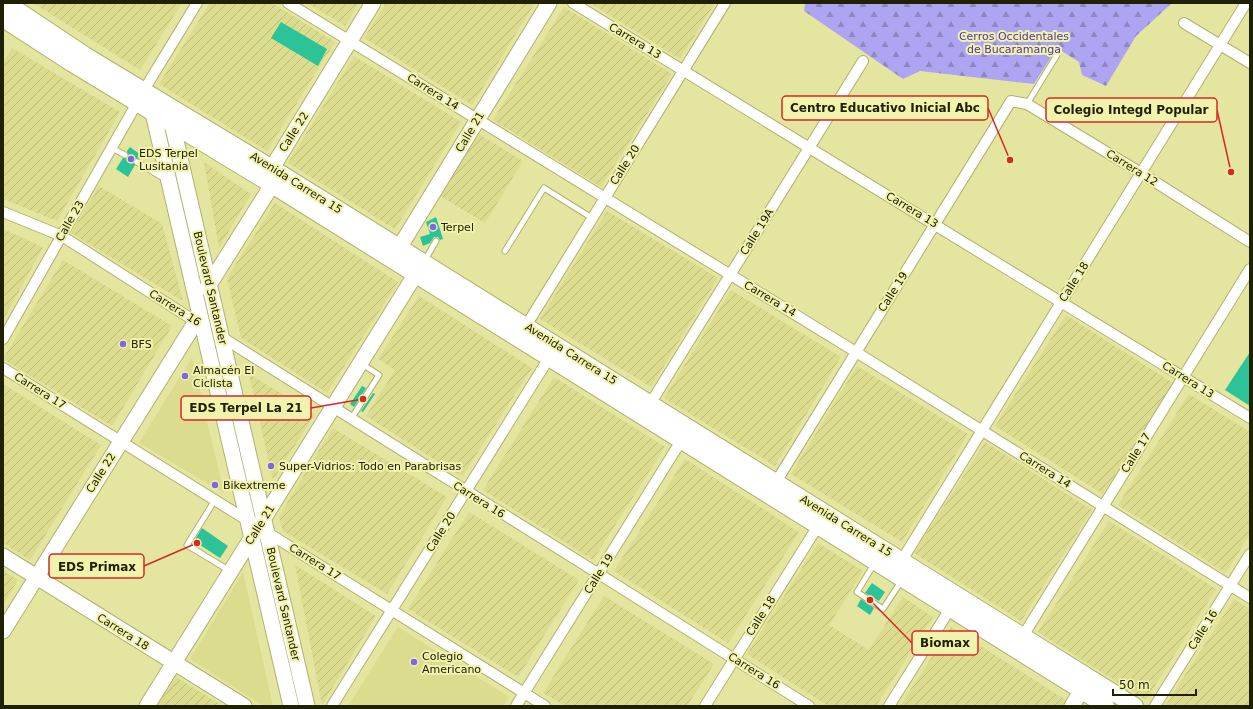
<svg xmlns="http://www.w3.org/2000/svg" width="1253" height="709" font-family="'DejaVu Sans',sans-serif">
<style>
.built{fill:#dbdc8e}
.industrial{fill:url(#industrial-furrows)}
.forest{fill:url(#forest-firs)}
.building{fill:#2cc399}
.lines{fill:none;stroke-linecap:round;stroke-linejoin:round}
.lane-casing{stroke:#b0b16d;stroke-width:7}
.street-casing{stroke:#b0b16d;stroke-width:12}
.secondary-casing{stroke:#b0b16d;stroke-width:17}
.primary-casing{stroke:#b0b16d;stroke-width:18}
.lane{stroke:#fff;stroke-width:5}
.street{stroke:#fff;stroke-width:10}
.secondary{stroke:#fff;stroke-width:15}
.primary{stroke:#fff;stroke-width:16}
.poi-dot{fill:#8067e2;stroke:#f1f3ad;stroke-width:1.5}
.labels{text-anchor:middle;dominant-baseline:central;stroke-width:4;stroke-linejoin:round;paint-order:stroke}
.park-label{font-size:11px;fill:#4f33a0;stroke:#f1f3ad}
.street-label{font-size:11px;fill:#202004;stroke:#f1f3ad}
.poi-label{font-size:11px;fill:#202004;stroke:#f1f3ad;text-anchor:start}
.leader{fill:none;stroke:#d62828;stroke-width:1.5}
.callout-dot{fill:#d62828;stroke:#f1f3ad;stroke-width:1.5}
.callout{fill:#f1f3ad;stroke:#d62828;stroke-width:1.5}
.callout-label{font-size:12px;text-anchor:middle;font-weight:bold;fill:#202004}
</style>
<defs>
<pattern id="industrial-furrows" width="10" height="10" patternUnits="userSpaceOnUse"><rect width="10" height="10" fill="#dbdc8e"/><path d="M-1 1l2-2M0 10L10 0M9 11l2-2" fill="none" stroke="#bcbc79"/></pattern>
<pattern id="forest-firs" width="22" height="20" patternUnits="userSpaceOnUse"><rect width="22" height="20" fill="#aea5f2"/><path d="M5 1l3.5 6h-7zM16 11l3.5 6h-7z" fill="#8d86c2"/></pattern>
</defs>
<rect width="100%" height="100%" fill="#e4e6a0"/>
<path class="built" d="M 192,357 L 224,493 L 139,443 Z
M 243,572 L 273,706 L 264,706 L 190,659 Z
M 398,627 L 509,697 L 503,706 L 348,706 Z"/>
<path class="industrial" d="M 33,3 L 182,3 L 140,70 Z
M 210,3 L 272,3 L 335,42 L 267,151 L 159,84 Z
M 307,3 L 359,3 L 345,26 Z
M 386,3 L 535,3 L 472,105 L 364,38 Z
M 590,3 L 715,3 L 680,59 Z
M 564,7 L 672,74 L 601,187 L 493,120 Z
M 12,48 L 120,112 L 57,221 L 3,199 L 3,63 Z
M 354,56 L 461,122 L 395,229 L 288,163 Z
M 479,134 L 523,161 L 485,223 L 440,196 Z
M 204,162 L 251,194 L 219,248 Z
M 99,186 L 162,224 L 183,301 L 71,233 Z
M 275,203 L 398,282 L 327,393 L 241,338 L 227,278 Z
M 607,211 L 718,278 L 651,387 L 540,319 Z
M 3,229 L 43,247 L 3,321 Z
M 63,260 L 172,326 L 112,426 L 3,359 Z
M 731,290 L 841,357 L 775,466 L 664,398 Z
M 419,296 L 532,368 L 462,477 L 366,416 L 395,370 L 378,359 Z
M 1066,315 L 1173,383 L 1103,494 L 995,426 Z
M 857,366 L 968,434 L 902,542 L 791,474 Z
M 249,374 L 315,414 L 273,480 Z
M 554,377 L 665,447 L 593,560 L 483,490 Z
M 3,384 L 101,445 L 30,560 L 3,543 Z
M 1189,394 L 1250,432 L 1250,534 L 1226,573 L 1118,505 Z
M 333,428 L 447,497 L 387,594 L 283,531 L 279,516 Z
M 985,442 L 1092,510 L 1021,621 L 914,553 Z
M 685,459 L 799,532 L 728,643 L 614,571 Z
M 469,512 L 579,580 L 518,677 L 408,609 Z
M 1109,521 L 1216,589 L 1146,700 L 1038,632 Z
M 818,543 L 863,571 L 829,625 L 869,650 L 903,597 L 933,617 L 876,706 L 828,706 L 747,654 Z
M 295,565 L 376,616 L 322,705 Z
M 3,570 L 18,580 L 3,605 Z
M 604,596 L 714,664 L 687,706 L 565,706 L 543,693 Z
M 1234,599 L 1250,609 L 1250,706 L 1165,706 Z
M 951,627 L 1066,700 L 1063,706 L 900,706 Z
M 176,677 L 223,706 L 157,706 Z"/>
<path class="forest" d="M 805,3 L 1172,3 L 1136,36 L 1106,86 L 1082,75 L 1079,62 L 1057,48 L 1034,84 L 920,71 L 903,79 L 804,11 Z"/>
<path class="building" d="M 281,22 L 327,49 L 318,66 L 271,38 Z
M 130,147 L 141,155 L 139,159 L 134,160 L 135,165 L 128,177 L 116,169 L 123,158 L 128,157 L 127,151 Z
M 436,217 L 443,239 L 440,240 L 438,237 L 434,237 L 430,243 L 423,246 L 420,237 L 430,234 L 426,222 Z
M 1250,352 L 1250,406 L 1225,390 Z
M 362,386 L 366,388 L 354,407 L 350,404 Z
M 373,393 L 375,394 L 363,412 L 361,411 Z
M 202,528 L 228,546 L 220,558 L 194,541 Z
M 872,583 L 885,592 L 879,601 L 865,593 Z
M 861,599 L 874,608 L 870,615 L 857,606 Z"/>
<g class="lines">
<defs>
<path id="lane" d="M 1027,104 L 1057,55
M 112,148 L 125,155
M 137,162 L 165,179
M 505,251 L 544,188 L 592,218
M 425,260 L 436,241
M 351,419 L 379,375 L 362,364
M 215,500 L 187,545 L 230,571
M 874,564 L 857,592 L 883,609 L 902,580"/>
<path id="street" d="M 288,3 L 856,352 L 1250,598
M 573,3 L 1250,418
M 1184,23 L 1250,63
M 144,90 L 197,3
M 3,212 L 62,236 L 201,325
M 526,326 L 725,3
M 220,336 L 809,706
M 3,339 L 137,103
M 3,368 L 250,522
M 650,404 L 863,61
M 776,482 L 1011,101 L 1027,104 L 1141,173 L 1250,242
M 265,531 L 545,706
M 902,560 L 1246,3
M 1023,636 L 1250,269
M 332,706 L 549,358
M 516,706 L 681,441
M 705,706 L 818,526
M 889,706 L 950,609
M 1155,706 L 1250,554"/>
<path id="secondary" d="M 153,113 L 291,706
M 170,115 L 307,706
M 393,258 L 549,3
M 207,288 L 272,185 L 272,168 L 373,3
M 3,556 L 244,706
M 3,631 L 200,315
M 147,706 L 422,264
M 1072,706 L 1081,691"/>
<path id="primary" d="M 7,3 L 85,55 L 282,174 L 1135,706
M 3,19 L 71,63 L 272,185 L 1106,706"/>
</defs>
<use href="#lane" class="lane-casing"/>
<use href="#street" class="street-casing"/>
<use href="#secondary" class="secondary-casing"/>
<use href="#primary" class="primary-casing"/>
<use href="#lane" class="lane"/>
<use href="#street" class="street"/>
<use href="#secondary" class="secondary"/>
<use href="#primary" class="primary"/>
</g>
<g class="poi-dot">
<circle cx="131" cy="159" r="4"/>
<circle cx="433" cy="227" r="4"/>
<circle cx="123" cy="344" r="4"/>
<circle cx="185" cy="376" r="4"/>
<circle cx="271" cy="466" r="4"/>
<circle cx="215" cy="485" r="4"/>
<circle cx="414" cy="662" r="4"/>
</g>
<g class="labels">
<g class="park-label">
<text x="1014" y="36">Cerros Occidentales<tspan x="1014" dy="13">de Bucaramanga</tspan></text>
</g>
<g class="street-label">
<text transform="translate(635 41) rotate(31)">Carrera 13</text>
<text transform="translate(433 92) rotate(32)">Carrera 14</text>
<text transform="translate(294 132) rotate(-58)">Calle 22</text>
<text transform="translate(470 132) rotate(-59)">Calle 21</text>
<text transform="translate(625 165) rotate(-58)">Calle 20</text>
<text transform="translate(1132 168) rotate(32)">Carrera 12</text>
<text transform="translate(296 183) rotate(32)">Avenida Carrera 15</text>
<text transform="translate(912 210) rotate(31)">Carrera 13</text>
<text transform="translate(70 221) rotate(-60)">Calle 23</text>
<text transform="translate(757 232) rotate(-58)">Calle 19A</text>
<text transform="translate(1074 282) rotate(-58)">Calle 18</text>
<text transform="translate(210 288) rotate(77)">Boulevard Santander</text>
<text transform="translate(893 292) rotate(-58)">Calle 19</text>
<text transform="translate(770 299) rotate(31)">Carrera 14</text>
<text transform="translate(175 308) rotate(32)">Carrera 16</text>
<text transform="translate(571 354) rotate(32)">Avenida Carrera 15</text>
<text transform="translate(1188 380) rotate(32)">Carrera 13</text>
<text transform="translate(40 391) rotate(32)">Carrera 17</text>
<text transform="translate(1136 453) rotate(-58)">Calle 17</text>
<text transform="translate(1045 470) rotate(32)">Carrera 14</text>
<text transform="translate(101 473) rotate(-58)">Calle 22</text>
<text transform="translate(479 500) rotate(32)">Carrera 16</text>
<text transform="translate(260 525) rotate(-58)">Calle 21</text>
<text transform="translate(846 526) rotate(32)">Avenida Carrera 15</text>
<text transform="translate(441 532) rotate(-58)">Calle 20</text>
<text transform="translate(315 562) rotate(32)">Carrera 17</text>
<text transform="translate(599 574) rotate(-58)">Calle 19</text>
<text transform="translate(283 604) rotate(77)">Boulevard Santander</text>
<text transform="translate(761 616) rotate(-58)">Calle 18</text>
<text transform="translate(1203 630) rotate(-58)">Calle 16</text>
<text transform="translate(123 632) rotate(32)">Carrera 18</text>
<text transform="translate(754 671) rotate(32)">Carrera 16</text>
</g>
<g class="poi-label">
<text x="139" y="153">EDS Terpel<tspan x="139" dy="13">Lusitania</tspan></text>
<text x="441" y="227">Terpel</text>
<text x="131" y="344">BFS</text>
<text x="193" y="370">Almacén El<tspan x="193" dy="13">Ciclista</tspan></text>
<text x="279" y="466">Super-Vidrios: Todo en Parabrisas</text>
<text x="223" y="485">Bikextreme</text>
<text x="422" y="656">Colegio<tspan x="422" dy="13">Americano</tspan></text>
</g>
</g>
<path class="leader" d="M1010 160L988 108M1231 172L1217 110M363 399L311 408M197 543L144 566M870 600L912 643"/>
<g class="callout-dot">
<circle cx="1010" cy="160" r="4"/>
<circle cx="1231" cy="172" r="4"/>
<circle cx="363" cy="399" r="4"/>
<circle cx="197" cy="543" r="4"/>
<circle cx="870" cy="600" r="4"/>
</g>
<g class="callout">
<rect x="782" y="96" width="206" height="24" rx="4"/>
<rect x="1046" y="98" width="171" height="24" rx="4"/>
<rect x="181" y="396" width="130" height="24" rx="4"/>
<rect x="49" y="554" width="95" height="24" rx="4"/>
<rect x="912" y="631" width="66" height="24" rx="4"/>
</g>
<g class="callout-label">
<text x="885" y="112">Centro Educativo Inicial Abc</text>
<text x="1131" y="114">Colegio Integd Popular</text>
<text x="246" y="412">EDS Terpel La 21</text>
<text x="97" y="571">EDS Primax</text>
<text x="945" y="647">Biomax</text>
</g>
<rect width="1253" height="709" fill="none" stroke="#202004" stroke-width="8"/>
<path d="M1113 689v6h83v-6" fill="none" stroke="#202004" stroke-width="2"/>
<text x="1119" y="689" font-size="12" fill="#202004" stroke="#f1f3ad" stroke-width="3" paint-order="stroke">50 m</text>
</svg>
